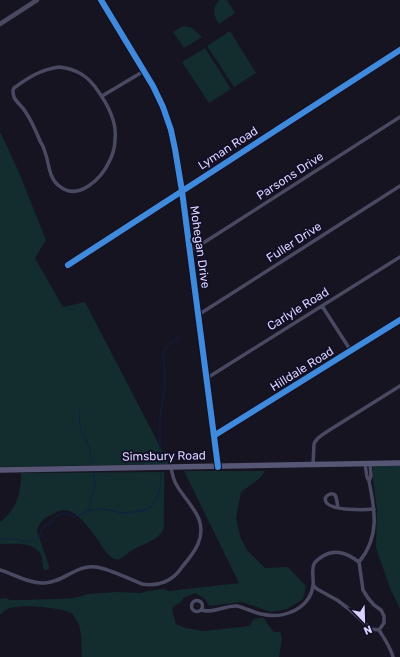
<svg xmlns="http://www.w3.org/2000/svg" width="400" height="657" font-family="Rubik,sans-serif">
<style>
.green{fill:#132c2d}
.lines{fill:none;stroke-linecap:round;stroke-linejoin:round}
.stream{stroke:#0d2144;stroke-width:1}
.minor{stroke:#4a4962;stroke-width:3.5}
.tertiary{stroke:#4a4962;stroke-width:4.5}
.secondary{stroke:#575674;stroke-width:5.5}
.cycleway-casing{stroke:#130f26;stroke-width:8}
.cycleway{stroke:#408adc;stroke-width:6}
.labels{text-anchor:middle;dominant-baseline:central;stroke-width:4;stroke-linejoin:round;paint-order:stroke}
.street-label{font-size:12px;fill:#d9d4ff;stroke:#130f26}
</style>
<rect width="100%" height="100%" fill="#161421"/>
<path class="green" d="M 219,0 L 227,0 L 235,13 L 219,24 C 213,15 212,8 219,0 Z
M 185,26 L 192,28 L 202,37 L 184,48 L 173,32 L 181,27 Z
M 230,31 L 256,73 L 234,87 L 207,46 Z
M 205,48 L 231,89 L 209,103 L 182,62 Z
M 0,132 L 18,170 L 46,240 L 35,258 L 63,307 L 85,302 L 169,464 L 0,467 Z
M 373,466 L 400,466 L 400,609 L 390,588 L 376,548 L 377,509 L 373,480 Z
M 184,471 L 265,471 L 260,478 L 241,492 L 236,518 L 241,539 L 247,550 L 265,568 L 288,567 L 306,586 L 303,599 L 287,609 L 271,612 L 242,602 L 209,606 L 205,599 L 195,593 L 183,598 L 181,602 L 173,607 L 172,610 L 176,624 L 186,628 L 203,631 L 250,626 C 253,617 256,618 264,618 L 268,625 L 274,632 L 280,632 L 282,638 L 279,657 L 82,657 C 81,644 83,628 75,618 C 74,615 72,613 69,612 C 57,607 22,604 10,608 C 6,609 3,612 0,615 L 0,599 L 6,598 L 10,600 L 23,600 L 58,599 L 74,598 L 89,594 L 115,592 L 141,593 L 147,591 L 164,589 L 169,591 L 239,583 Z
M 164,472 C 165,490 163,509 164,527 C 161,539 146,543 136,548 C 130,551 124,557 118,560 C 106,557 102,545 95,536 C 89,527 76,511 65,510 C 60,510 56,512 53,514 C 44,518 39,522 37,531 L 49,566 L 49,569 L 46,570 L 44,570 C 42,565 43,560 41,555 C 35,541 12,544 0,544 L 0,522 C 17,509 21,494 21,473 Z"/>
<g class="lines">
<path class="stream" d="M 80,411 C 79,420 79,429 84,437
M 86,440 L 90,450 L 90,454 L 93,462
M 160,463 L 160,416 L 165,385 L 165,369 L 163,354 L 164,350 L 172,342 L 180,337
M 88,511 L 97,509 L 104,509 L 121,513 L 133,512 L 147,510 L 153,505 L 158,494 L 160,490 L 161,473
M 0,540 C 16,535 25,547 39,537 L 42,529 L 48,524 L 51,523 L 53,519 L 58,515 L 67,513 L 74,517 L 84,513 L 88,510 L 91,505 L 90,500 L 94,491 L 95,486 L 94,474"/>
<path class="minor" d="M 59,67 C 77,69 88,76 98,91 C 108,105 117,123 115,139 C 115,146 113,154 110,160 C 102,178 78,203 58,185 C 49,178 49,163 45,152 C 44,148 42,144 40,141 C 36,131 31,120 25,111 C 22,106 16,102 14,97 C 13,93 12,91 14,88 C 29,77 40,70 59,67 Z
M 102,96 L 144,71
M 190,251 L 197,247 L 400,117
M 68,265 L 400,50
M 322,306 L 351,351
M 198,315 L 400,186
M 207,378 L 400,257
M 215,435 L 400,320
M 313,465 L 314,444 C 316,438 322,435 328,431 L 400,386
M 369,481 L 371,476 L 370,464
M 338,507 C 337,504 337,498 335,495 C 331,492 323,496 326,502 C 331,511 365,510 374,509
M 359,562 C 380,537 375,510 369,481 L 367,477 L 365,464
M 0,570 C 13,574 30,584 44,583 C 63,583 76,564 96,567 C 110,569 129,579 142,584 C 158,587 173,581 182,567 C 188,560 194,553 198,544 C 209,518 187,504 176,484 C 173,479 172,473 171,467
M191.5 606a5.5 5.5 0 1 1 11 0a5.5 5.5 0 1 1-11 0Z
M 201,610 C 213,614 225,605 237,606 C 245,608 253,612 261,614 C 270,616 282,616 291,612 C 302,608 312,598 313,585 C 314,578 311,571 314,564 C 316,560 320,558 323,556 C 336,548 348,554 359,562 L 363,590 L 368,598 L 374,605 L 381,610 L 384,616 L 384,623 L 379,630 L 371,629 L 349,609 L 337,600 L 317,589 L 313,585
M 379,630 C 385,640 390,646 393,657"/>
<path class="tertiary" d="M 101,0 L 153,86 L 163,107 L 171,130 L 175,149 L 182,191 L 218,467
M 0,24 L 37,0"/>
<path class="secondary" d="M 0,470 L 400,463"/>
<defs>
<path id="cycleway" d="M 101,0 L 153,86 L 163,107 L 171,130 L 175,149 L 182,191 L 218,467
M 68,265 L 400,50
M 215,435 L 400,320"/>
</defs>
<use href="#cycleway" class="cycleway-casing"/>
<use href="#cycleway" class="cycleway"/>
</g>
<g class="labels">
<g class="street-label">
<text transform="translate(228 148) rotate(-33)">Lyman Road</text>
<text transform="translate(290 176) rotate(-33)">Parsons Drive</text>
<text transform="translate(294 242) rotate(-33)">Fuller Drive</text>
<text transform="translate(200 247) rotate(82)">Mohegan Drive</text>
<text transform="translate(298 309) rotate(-32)">Carlyle Road</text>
<text transform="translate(302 369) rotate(-32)">Hilldale Road</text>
<text transform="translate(164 456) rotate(-1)">Simsbury Road</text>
</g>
</g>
<g transform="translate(364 621) rotate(157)" stroke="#130f26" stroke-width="3" paint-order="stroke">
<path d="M0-3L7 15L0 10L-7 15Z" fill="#d9d4ff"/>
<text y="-6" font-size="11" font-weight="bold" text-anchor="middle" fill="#d9d4ff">N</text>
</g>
</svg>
